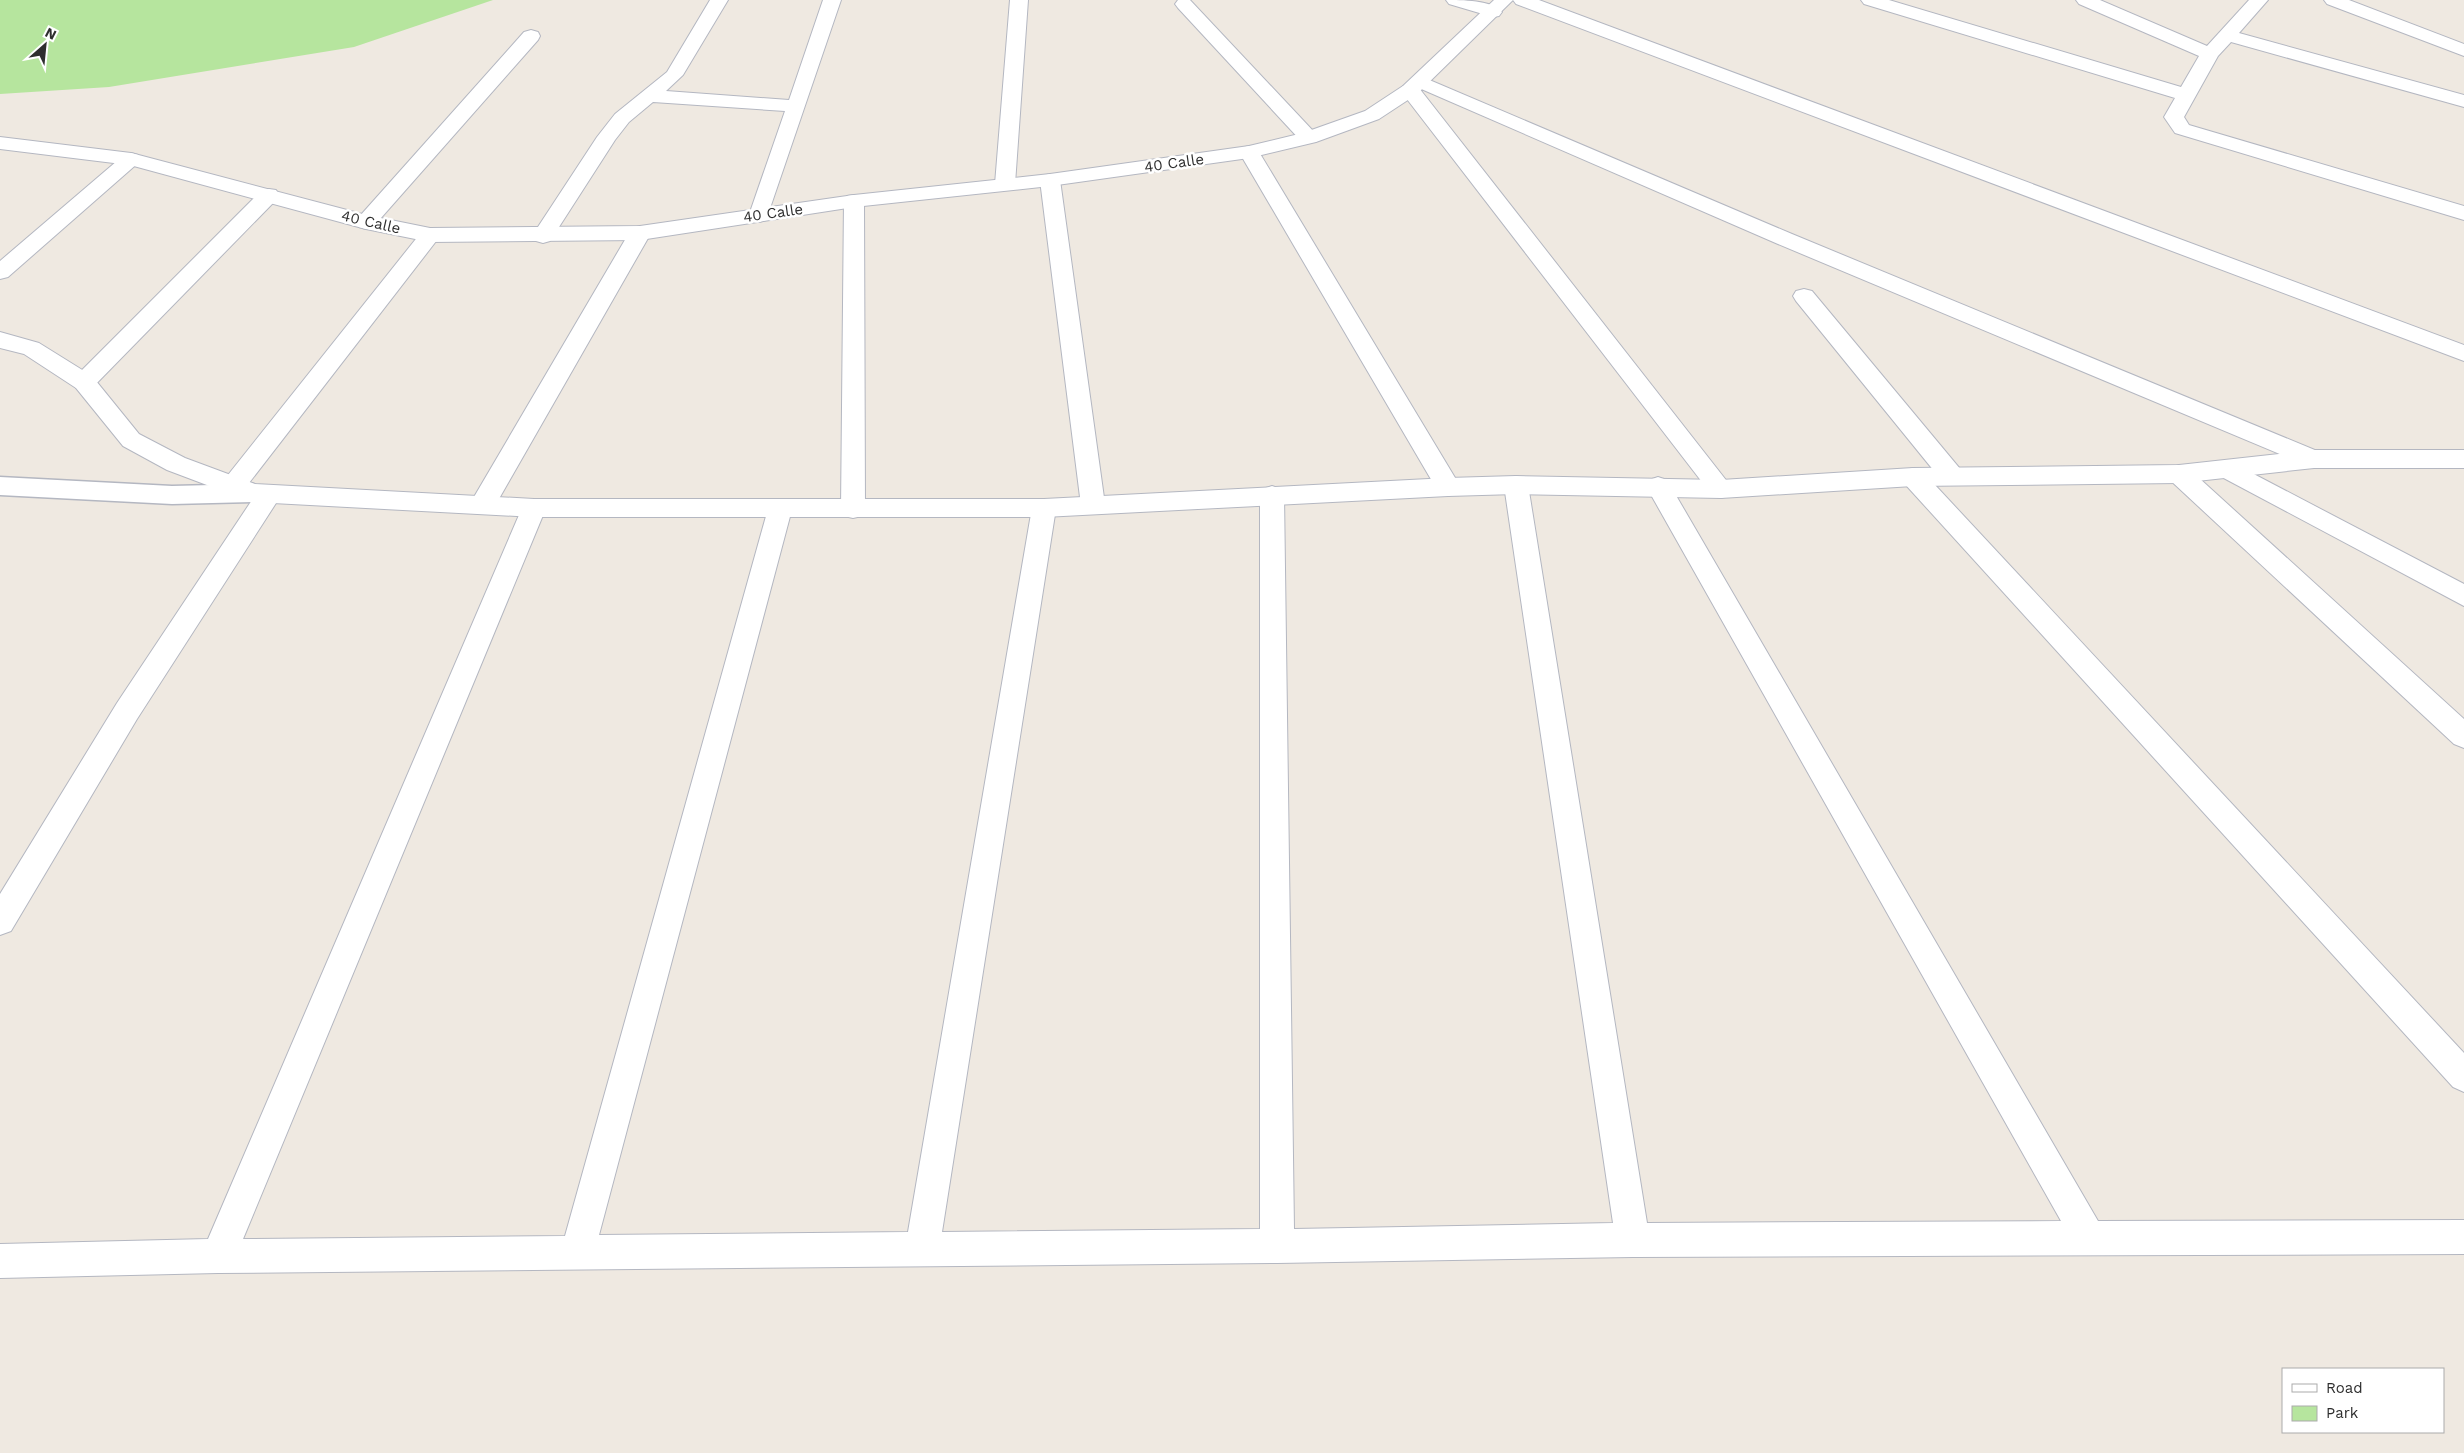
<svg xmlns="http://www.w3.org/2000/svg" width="2464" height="1453" font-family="'Work Sans',sans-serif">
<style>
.green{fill:#b6e59e}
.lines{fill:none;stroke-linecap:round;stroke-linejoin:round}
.service-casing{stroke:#b4b7c1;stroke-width:3}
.minor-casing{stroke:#b4b7c1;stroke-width:2}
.tertiary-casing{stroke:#b4b7c1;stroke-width:2}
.service{fill:#fff;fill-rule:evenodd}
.minor{fill:#fff;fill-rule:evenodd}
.tertiary{fill:#fff;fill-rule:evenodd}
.labels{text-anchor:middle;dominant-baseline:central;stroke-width:5;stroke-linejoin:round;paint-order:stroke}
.far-street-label{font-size:15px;fill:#2e2e2e;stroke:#fff}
</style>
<rect width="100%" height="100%" fill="#efe9e1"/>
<path class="green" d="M 0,0 L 493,0 L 354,47 L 109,87 L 0,94 Z"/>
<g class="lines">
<defs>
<path id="service" d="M 0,477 L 172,486 L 253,484 L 261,487 L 265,493 L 261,499 L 253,502 L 172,504 L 0,495 Z"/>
<path id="minor" d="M 710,0 L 728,0 L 683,75 L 666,91 L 789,100 L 823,0 L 841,0 L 766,220 L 759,222 L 752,220 L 749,215 L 785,111 L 653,102 L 629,122 L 615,140 L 550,241 L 543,243 L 536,241 L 532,236 L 597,137 L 615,114 L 667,72 Z
M 1010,0 L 1028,0 L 1015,184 L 1012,188 L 1005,190 L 998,188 L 995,184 Z
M 1178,0 L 1190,0 L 1316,134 L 1319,138 L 1316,142 L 1302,142 L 1178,8 L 1175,4 Z
M 1446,0 C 1461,0 1493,0 1502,12 L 1499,16 L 1493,17 L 1449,4 Z
M 1513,0 L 1539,0 L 2464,345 L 2464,361 L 1516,4 Z
M 1861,0 L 1889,0 L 2181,87 L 2199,56 L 2079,4 L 2076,0 L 2100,0 L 2207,46 L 2249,0 L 2268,0 L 2239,33 L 2464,95 L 2464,107 L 2231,42 L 2218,56 L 2184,117 L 2189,125 L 2464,206 L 2464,220 L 2175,133 L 2164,117 L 2175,98 L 1864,4 Z
M 2324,0 L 2349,0 L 2464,44 L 2464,56 L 2327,4 Z
M 531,30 L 538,32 L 540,36 L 538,40 L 373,227 L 366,229 L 359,227 L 356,222 L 359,217 L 524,32 Z
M 1420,76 L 1792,234 L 2322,453 L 2326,459 L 2322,465 L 2314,468 L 2306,465 L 1778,244 L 1419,88 L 1733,489 L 1730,495 L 1721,498 L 1712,495 L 1403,94 L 1400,90 L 1403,86 L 1412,85 L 1410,82 L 1413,78 Z
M 1249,146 L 1256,148 L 1259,152 L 1457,481 L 1460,487 L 1457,493 L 1448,496 L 1439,493 L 1239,152 L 1242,148 Z
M 131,153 L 138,155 L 141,159 L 138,163 L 8,277 L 0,279 L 0,261 L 124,155 Z
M 1050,174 L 1057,176 L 1060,180 L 1105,505 L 1102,512 L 1093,514 L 1084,512 L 1081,505 L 1040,180 L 1043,176 Z
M 269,189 L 276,190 L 279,195 L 276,200 L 92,388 L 84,390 L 76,388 L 73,382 L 76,376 L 262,190 Z
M 854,195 L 861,196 L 864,201 L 865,509 L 862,516 L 853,518 L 844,516 L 841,509 L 844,201 L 847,196 Z
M 640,226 L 647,228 L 651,233 L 492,511 L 483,513 L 474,511 L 471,504 L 474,497 L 629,233 L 633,228 Z
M 430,228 L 437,230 L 441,235 L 437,240 L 242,492 L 233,495 L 224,492 L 221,486 L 224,480 L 423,230 Z
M 1804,289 L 1812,291 L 1961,470 L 1964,476 L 1961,482 L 1952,485 L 1943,482 L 1796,301 L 1793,296 L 1796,291 Z
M 2227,460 L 2464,584 L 2464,606 L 2218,475 L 2215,469 L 2218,463 Z
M 2179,465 L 2188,468 L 2464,719 L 2464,748 L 2454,744 L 2170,480 L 2167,474 L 2170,468 Z
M 1913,468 L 1922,471 L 2464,1053 L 2464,1092 L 2453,1087 L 1904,483 L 1901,477 L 1904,471 Z
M 1516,476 L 1525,479 L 1528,485 L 1647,1223 L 2061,1221 L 1646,486 L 1649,480 L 1658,477 L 1667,480 L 2098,1221 L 2464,1220 L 2464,1254 L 1633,1257 L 1277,1263 L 218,1273 L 0,1278 L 0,1244 L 208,1239 L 522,508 L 525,501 L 534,499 L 543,501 L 546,508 L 243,1239 L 565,1236 L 768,509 L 771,502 L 780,500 L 789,502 L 792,509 L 599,1235 L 908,1232 L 1032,508 L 1035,501 L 1044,499 L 1053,501 L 1056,508 L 942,1232 L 1260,1229 L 1260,495 L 1263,489 L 1272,486 L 1281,489 L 1284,495 L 1294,1229 L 1613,1223 L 1504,485 L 1507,479 Z
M 269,485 L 278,488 L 281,494 L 278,500 L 137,719 L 11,931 L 0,935 L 0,894 L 117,703 L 260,488 Z"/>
<path id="tertiary" d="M 1494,0 L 1513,0 L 1417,94 L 1379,119 L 1316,142 L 1249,158 L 1050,186 L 854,207 L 640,240 L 430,242 L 366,229 L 130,165 L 0,149 L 0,137 L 131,153 L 366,215 L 430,228 L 640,226 L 854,195 L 1050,174 L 1249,146 L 1303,133 L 1365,111 L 1403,86 Z
M 0,332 L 39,343 L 92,376 L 139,434 L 185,458 L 255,484 L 534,499 L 1044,499 L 1448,478 L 1516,476 L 1721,480 L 1913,468 L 2179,465 L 2314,450 L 2464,450 L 2464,468 L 2314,468 L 2179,483 L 1913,486 L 1721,498 L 1516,494 L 1448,496 L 1044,517 L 534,517 L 253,502 L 244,499 L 167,470 L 123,446 L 76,388 L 24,354 L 0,348 Z"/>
</defs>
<use href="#service" class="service-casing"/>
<use href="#minor" class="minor-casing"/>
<use href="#tertiary" class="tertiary-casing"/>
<use href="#service" class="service"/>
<use href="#minor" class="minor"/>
<use href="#tertiary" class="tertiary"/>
</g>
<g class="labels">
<g class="far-street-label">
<text transform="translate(1174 163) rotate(-8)">40 Calle</text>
<text transform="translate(773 213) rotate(-8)">40 Calle</text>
<text transform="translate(371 222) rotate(13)">40 Calle</text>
</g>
</g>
<rect x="2282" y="1368" width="162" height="65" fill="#ffffff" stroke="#ababab"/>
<rect x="2292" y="1384" width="25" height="8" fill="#ffffff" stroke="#ababab"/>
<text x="2326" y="1393" font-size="15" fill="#2e2e2e">Road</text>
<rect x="2292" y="1406" width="25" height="15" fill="#b6e59e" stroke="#ababab"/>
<text x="2326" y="1418" font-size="15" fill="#2e2e2e">Park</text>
<g transform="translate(45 45) rotate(27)" stroke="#ffffff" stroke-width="4" paint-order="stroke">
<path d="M0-4L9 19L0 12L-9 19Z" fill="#2e2e2e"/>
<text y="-8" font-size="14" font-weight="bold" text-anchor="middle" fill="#2e2e2e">N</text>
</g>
</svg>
